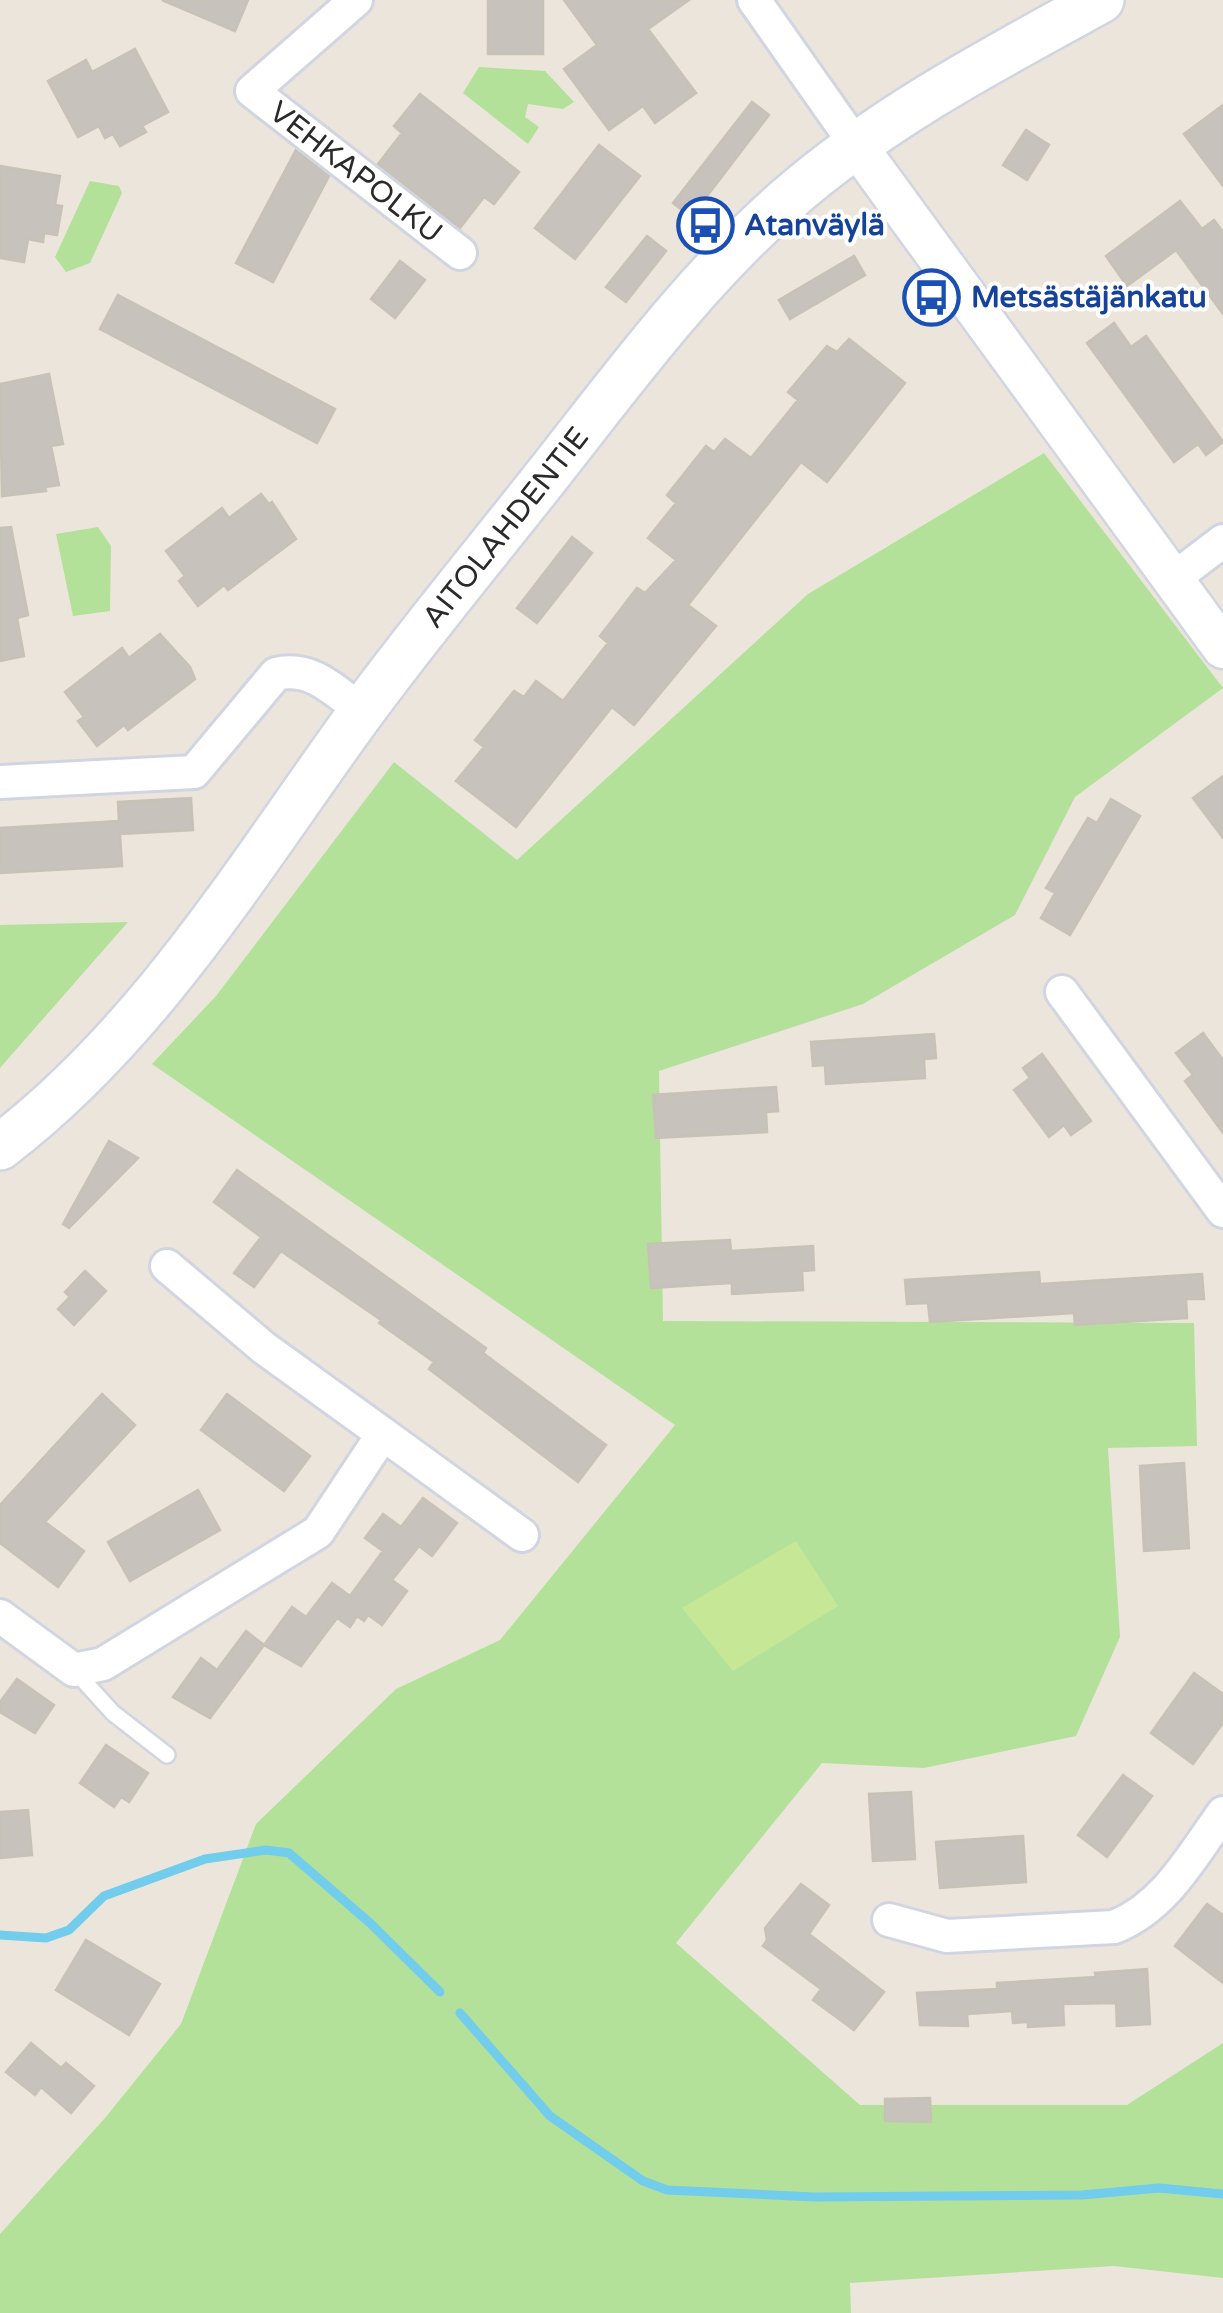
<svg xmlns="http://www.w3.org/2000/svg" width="1223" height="2313" font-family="'Varela Round',sans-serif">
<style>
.green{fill:#b3e19a}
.pitch{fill:#c6e896}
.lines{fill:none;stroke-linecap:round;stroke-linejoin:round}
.stream{stroke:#72cceb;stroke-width:9}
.building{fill:#c7c2bc;stroke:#c7c1b6;stroke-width:2.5}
.service-casing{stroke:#d1d5e2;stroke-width:20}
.minor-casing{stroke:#d1d5e2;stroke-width:38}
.tertiary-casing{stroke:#d1d5e2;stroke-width:45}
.secondary-casing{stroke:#d1d5e2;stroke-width:50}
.service{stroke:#fff;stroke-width:15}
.minor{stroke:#fff;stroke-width:32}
.tertiary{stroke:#fff;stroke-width:40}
.secondary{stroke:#fff;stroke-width:45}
.labels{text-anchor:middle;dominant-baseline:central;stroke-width:8;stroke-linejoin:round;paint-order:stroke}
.street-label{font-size:30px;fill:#2a2a2a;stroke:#fff}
.transit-label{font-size:30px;font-weight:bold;fill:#164399;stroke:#fff;text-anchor:start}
</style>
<rect width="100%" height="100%" fill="#ece5dc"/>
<path class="green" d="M 479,67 L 545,71 L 574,102 L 563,109 L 528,104 L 525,117 L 539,127 L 528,144 L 463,93 Z
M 90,181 L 119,186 L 122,193 L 90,263 L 66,272 L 55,257 Z
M 1044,453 L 1223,688 L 1075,797 L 1015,915 L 863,1004 L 659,1071 L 663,1321 L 1194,1323 L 1197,1446 L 1108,1448 L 1120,1637 L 1076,1736 L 924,1768 L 822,1763 L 676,1943 L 860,2105 L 1127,2105 L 1223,2043 L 1223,2278 L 1114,2266 L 850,2283 L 851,2313 L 0,2313 L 0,2234 L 105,2118 L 181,2024 L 256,1824 L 396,1689 L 500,1640 L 675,1425 L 152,1064 L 216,996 L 394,762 L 517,860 L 808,594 Z
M 98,527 L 111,546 L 110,611 L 73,616 L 56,534 Z
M 128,922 L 0,1068 L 0,925 Z"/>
<path class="pitch" d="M 796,1541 L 838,1606 L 733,1671 L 682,1608 Z"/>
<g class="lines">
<path class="stream" d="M 0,1935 L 46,1938 L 69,1930 L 104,1896 L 205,1859 L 266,1850 L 289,1853 L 370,1923 L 440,1992
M 460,2013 L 550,2116 L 643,2181 L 667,2190 L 814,2197 L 1082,2195 L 1159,2188 L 1223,2194"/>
</g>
<path class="building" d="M 162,0 L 248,0 L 235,31 Z
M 488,0 L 543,0 L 543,54 L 488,54 Z
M 564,0 L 689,0 L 648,29 L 696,93 L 655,123 L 643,106 L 609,130 L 564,69 L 597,45 Z
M 135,49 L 168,112 L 142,126 L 146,132 L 120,146 L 113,134 L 105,138 L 99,126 L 78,137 L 48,81 L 86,60 L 92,72 Z
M 420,94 L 519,172 L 494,204 L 484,197 L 460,228 L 378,164 L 402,133 L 394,126 Z
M 752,102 L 769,115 L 691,217 L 673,203 Z
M 1223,105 L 1223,186 L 1184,134 Z
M 1026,130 L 1049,145 L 1027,180 L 1003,165 Z
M 599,145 L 640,176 L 575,259 L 535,228 Z
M 296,150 L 329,176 L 273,282 L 236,263 Z
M 0,166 L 60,176 L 55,205 L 62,206 L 57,235 L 44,233 L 43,242 L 28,239 L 24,262 L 0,258 Z
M 1180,201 L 1202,229 L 1214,220 L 1223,232 L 1223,314 L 1176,250 L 1127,286 L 1106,256 Z
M 647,236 L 666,251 L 626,302 L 606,287 Z
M 854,256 L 865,275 L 790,319 L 779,300 Z
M 400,261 L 425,280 L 395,318 L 371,299 Z
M 118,295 L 335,409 L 317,443 L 100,329 Z
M 1114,323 L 1131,347 L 1146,336 L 1223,442 L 1206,455 L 1198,444 L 1174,462 L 1087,343 Z
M 849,339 L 905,383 L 827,482 L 801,462 L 688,605 L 716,626 L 634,725 L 612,707 L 516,827 L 456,781 L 484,747 L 475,740 L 514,691 L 524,697 L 536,681 L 563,701 L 608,643 L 600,636 L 637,588 L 645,593 L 676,560 L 648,538 L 676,503 L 667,495 L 706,446 L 714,452 L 725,439 L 751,458 L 798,400 L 788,392 L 827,346 L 837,352 Z
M 49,374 L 63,444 L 51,446 L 59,485 L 45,487 L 46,491 L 2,496 L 0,384 Z
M 261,494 L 269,504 L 272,502 L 296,539 L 228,590 L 224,585 L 198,606 L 179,581 L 185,576 L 166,551 L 222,508 L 229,518 Z
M 11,527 L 28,615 L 17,618 L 24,656 L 0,661 L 0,528 Z
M 572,537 L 592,553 L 537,623 L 517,608 Z
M 160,634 L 190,667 L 195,679 L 128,730 L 124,725 L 97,746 L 78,721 L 84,717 L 65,692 L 122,648 L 129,658 Z
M 1223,776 L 1223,838 L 1193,798 Z
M 191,798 L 193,830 L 120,834 L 122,866 L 0,873 L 0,828 L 119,821 L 118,802 Z
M 1111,799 L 1140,816 L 1070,935 L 1041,918 L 1055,893 L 1046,888 L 1088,818 L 1097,823 Z
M 1203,1033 L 1223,1060 L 1223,1133 L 1185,1081 L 1193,1075 L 1176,1053 Z
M 934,1034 L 936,1058 L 924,1059 L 925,1078 L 826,1084 L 825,1065 L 813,1066 L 811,1042 Z
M 1042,1054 L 1091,1121 L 1071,1135 L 1064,1125 L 1049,1137 L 1014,1090 L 1030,1078 L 1023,1068 Z
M 776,1087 L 778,1111 L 766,1112 L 767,1132 L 656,1138 L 653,1095 Z
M 109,1141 L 138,1158 L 69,1228 L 63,1224 Z
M 237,1170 L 486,1348 L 483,1353 L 606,1445 L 578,1482 L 429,1369 L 434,1362 L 379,1323 L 381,1320 L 281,1251 L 254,1287 L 234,1273 L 261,1237 L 214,1202 Z
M 730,1240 L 731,1251 L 813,1246 L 814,1270 L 802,1271 L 803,1290 L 732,1294 L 732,1283 L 651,1288 L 648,1244 Z
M 85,1271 L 106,1291 L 74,1325 L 58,1309 L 70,1297 L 65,1292 Z
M 1039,1272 L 1040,1284 L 1202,1274 L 1204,1299 L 1186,1299 L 1187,1318 L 1075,1325 L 1074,1313 L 930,1322 L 928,1303 L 907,1304 L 905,1280 Z
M 102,1394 L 135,1425 L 45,1522 L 84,1551 L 58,1587 L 0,1543 L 0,1505 Z
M 227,1394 L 310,1456 L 284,1491 L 201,1430 Z
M 1184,1463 L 1189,1548 L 1144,1551 L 1140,1466 Z
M 198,1490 L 220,1530 L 130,1581 L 108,1542 Z
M 423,1498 L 457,1523 L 432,1556 L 419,1546 L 392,1580 L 407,1591 L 382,1625 L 368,1615 L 364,1621 L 357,1616 L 350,1627 L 337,1618 L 301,1666 L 264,1645 L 292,1607 L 306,1617 L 332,1583 L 350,1596 L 383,1551 L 365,1538 L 383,1514 L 401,1527 Z
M 246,1631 L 264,1645 L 210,1718 L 173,1697 L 201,1658 L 217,1670 Z
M 1194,1673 L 1223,1694 L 1223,1723 L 1193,1764 L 1151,1733 Z
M 17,1679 L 54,1705 L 35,1733 L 0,1712 L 0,1702 Z
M 106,1745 L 148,1773 L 129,1802 L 121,1797 L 114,1807 L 80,1783 Z
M 1123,1775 L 1152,1796 L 1107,1857 L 1078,1835 Z
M 911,1792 L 915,1859 L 873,1861 L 869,1794 Z
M 28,1810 L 32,1855 L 0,1858 L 0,1812 Z
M 1023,1836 L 1026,1882 L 940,1888 L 936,1842 Z
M 801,1884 L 829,1905 L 809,1934 L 884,1992 L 854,2030 L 813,2000 L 821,1989 L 763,1946 L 767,1940 L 765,1928 Z
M 1207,1904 L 1223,1915 L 1223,1983 L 1175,1946 Z
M 86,1940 L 160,1984 L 129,2035 L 56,1990 Z
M 1147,1969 L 1150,2024 L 1117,2026 L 1116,2003 L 1063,2004 L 1064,2025 L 1028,2027 L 1028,2022 L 1013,2023 L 1012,2011 L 967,2014 L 968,2026 L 920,2025 L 917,1993 L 997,1989 L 997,1983 L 1096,1977 L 1095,1973 Z
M 31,2043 L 61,2068 L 66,2063 L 94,2086 L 71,2113 L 41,2087 L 35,2095 L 6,2072 Z
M 930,2098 L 931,2122 L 885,2121 L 885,2099 Z"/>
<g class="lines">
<defs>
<path id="service" d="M 74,1670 L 113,1713 L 167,1755"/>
<g id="minor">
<path id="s1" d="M 356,0 L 252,91 L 460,253"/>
<path d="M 754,0 L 856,145"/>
<path d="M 1173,579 L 1223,541"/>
<path d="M 0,782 L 194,772 L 276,674 C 311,665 335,691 362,711"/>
<path d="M 1062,992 L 1223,1211"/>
<path d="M 383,1434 L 522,1535"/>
<path d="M 0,1616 L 74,1670 L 103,1664 L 318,1532 L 383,1434 L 264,1348 L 167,1266"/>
<path d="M 889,1920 L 947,1936 L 1114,1927 C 1165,1907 1192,1856 1223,1813"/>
</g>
<path id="tertiary" d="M 856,145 L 1223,648"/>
<g id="secondary">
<path id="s2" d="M 0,1147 C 151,1032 250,865 360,714 C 420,632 486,553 549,473 C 623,379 697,278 788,199 C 881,118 993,59 1101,0"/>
</g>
</defs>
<use href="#service" class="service-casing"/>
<use href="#minor" class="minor-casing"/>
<use href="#tertiary" class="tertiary-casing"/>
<use href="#secondary" class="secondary-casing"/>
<use href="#service" class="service"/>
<use href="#minor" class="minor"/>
<use href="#tertiary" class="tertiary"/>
<use href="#secondary" class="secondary"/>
</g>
<defs>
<symbol id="bus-ring" viewBox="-11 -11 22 22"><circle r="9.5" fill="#fff" stroke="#1a4fb4" stroke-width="1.5"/><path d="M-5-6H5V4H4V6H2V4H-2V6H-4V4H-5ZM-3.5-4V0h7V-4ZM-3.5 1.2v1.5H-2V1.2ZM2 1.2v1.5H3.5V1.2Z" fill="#1a4fb4"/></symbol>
</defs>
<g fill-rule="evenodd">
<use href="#bus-ring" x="674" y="194" width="63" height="63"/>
<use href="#bus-ring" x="900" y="266" width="63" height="63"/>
</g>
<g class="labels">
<g class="street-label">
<text stroke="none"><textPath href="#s1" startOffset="270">VEHKAPOLKU</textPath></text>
<text stroke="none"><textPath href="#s2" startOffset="802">AITOLAHDENTIE</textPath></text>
</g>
<g class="transit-label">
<text x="744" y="225">Atanväylä</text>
<text x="971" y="297">Metsästäjänkatu</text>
</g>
</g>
</svg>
